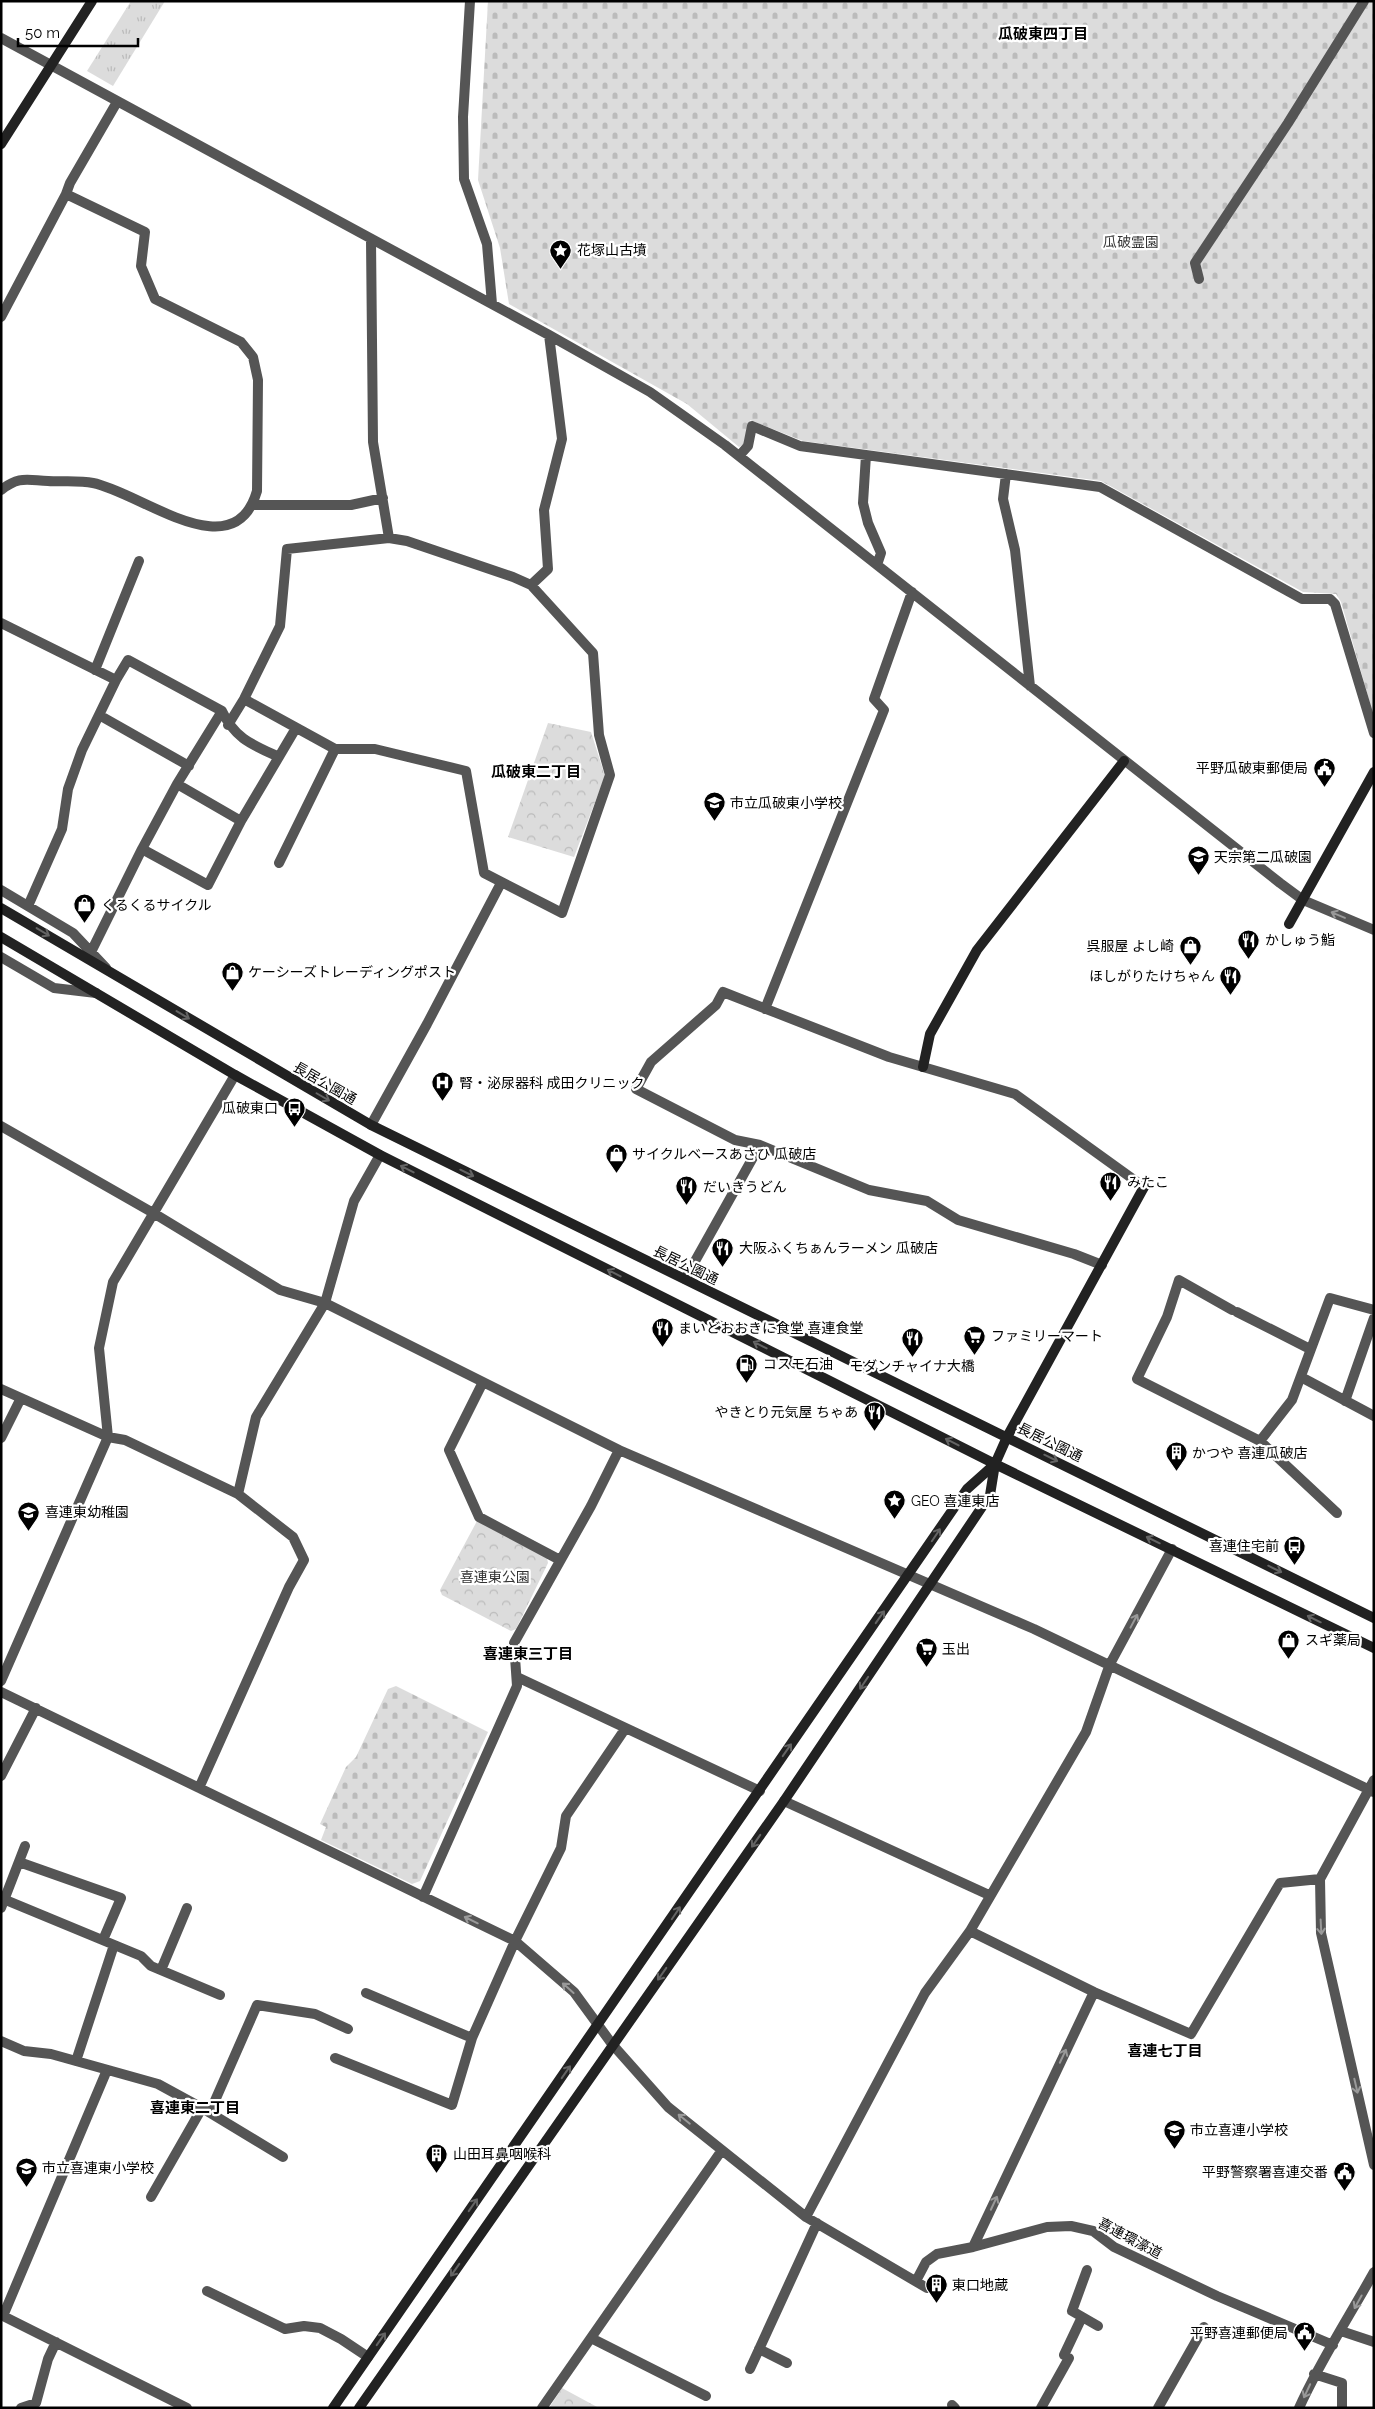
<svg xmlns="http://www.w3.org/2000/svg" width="1375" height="2409" font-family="Raleway,'Noto Sans JP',sans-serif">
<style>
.grass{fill:url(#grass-tufts)}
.forest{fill:url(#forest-crowns)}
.cemetery{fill:url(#cemetery-stones)}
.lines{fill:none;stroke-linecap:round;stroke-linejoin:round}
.street{stroke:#555;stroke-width:10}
.secondary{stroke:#222;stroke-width:10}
.oneway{stroke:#999}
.oneway2{stroke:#646464}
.labels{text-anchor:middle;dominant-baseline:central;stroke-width:4.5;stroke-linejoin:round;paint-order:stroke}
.park-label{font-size:14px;fill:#333;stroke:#fff}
.poi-label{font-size:14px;fill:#000;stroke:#fff;text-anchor:start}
.street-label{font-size:14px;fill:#000;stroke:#fff}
.neighbourhood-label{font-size:15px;font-weight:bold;fill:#000;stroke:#fff}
</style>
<defs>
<pattern id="grass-tufts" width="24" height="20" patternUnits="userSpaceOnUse" patternTransform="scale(1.25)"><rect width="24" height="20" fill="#dcdcdc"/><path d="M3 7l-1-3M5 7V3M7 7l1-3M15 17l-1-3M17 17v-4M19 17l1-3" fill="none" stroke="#bbb"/></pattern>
<pattern id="forest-crowns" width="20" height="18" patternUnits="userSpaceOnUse" patternTransform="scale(1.25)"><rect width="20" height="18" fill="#dcdcdc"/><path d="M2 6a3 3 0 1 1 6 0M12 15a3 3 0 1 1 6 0" fill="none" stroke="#bbb"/></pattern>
<pattern id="cemetery-stones" width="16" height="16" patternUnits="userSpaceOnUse" patternTransform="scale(1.25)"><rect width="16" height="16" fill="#dcdcdc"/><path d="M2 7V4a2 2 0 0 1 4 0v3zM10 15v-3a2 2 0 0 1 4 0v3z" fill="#bbb"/></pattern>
</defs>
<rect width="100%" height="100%" fill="#fff"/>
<path class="grass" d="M 131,1 L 165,1 L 113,86 L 87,71 Z"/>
<path class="forest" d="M 548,723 L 591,732 L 605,776 L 574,857 L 508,837 Z
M 477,1521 L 547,1558 L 548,1563 L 516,1629 L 511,1631 L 442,1595 L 440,1590 Z
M 562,2388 L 599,2408 L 549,2408 Z"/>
<path class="cemetery" d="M 488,1 L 1374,1 L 1374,717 L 1341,602 L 1336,594 L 1303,592 L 1101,481 L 803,441 L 750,420 L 746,443 L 739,447 L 687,404 L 509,304 L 500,248 L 478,180 Z
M 396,1686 L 488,1732 L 420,1881 L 412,1884 L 321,1840 L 326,1827 L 320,1824 L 346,1767 L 356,1757 L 388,1689 Z"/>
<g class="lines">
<path class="street" d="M 470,1 L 463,117 L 464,179 L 487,244 L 492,304
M 1,38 L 549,335 L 650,392 L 725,445 L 1280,883 L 1303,900 L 1374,930
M 371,240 L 373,442 L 389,538
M 1199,279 L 1195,263 L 1288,123 L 1364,1
M 1,317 L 66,194 L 70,183 L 117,102
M 866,455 L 863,503 L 868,523 L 881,553 L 877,565
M 739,456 L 748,446 L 752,426 L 800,446 L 1100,487 L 1302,599 L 1330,599 L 1335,604 L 1374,733
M 1006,474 L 1003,499 L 1015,550 L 1030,686
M 1,490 C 19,476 26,480 48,481 C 62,482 79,480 93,483 C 140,492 234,571 257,491 L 258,380 L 253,357 L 241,342 L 155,299 L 141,266 L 145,232 L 66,194
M 253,505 L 351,505 L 383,498
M 531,585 L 548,569 L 544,510 L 562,439 L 549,335
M 1,623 L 116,680
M 95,670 L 139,561
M 99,715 L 189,766
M 228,725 L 244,699 L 280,626 L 287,549 L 389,538 L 407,541 L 513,577 L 531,585 L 593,653 L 599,735 L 610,775 L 562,913 L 484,873 L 466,771 L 375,749 L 335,749 L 244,699
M 177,784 L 241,821
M 142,849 L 208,885 L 241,821 L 296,728
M 279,863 L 335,749
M 1,890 L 73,933 L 106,968
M 28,906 L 62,829 L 68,789 L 82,750 L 116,680 L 128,660 L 222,711 C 235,739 253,745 279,757
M 91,952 L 142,849 L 177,784 L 222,711
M 1,957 L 54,988 L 96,993
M 765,1009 L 884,710 L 874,699 L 912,592
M 371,1125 L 427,1024 L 501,883
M 1,1126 L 155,1214 L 280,1290 L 325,1303 L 619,1450 L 1034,1629 L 1374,1792
M 1102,1265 L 1074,1254 L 958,1220 L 927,1201 L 869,1190 L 760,1145 L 735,1140 L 636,1089 L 651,1062 L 716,1005 L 723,992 L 889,1057 L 1015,1094 L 1144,1187
M 685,1279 L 760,1145
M 1232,1310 L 1179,1280 L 1167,1317 L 1137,1379 L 1260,1441 L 1337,1513
M 1237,1312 L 1310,1349
M 1301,1377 L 1374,1416
M 483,1382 L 449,1450 L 479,1517 L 560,1560
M 1,1389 L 108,1437 L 125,1440 L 238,1494 L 293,1537 L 304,1560 L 289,1587 L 199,1788
M 1345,1401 L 1374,1318
M 1,1438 L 21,1398
M 1260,1441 L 1292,1400 L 1330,1298 L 1374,1310
M 238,1494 L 256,1417 L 325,1303 L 354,1201 L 380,1155
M 517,1677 L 760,1791
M 1,1681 L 108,1437 L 99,1348 L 113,1282 L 235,1075
M 1,1692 L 515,1941 L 574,1992 L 612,2044 L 668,2107 L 806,2217 L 927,2288
M 1,1776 L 36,1708
M 1374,1780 L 1320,1879 L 1321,1933 L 1374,2165
M 784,1801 L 989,1895
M 19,1862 L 121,1898 L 103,1940
M 423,1897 L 517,1686 L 514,1643 L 591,1506 L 619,1450
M 1,1898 L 141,1956 L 151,1966 L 220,1995
M 1,1908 L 25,1846
M 970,1931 L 1094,1992 L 1191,2034 L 1280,1883 L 1320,1879
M 161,1970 L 187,1908
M 366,1993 L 472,2038
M 1,2041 L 24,2051 L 51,2054 L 158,2084 L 202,2108 L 283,2157
M 335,2058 L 452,2105 L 472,2038 L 515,1941 L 561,1848 L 566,1816 L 625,1729
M 76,2061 L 114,1945
M 210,2112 L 257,2005 L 315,2014 L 348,2029
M 151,2197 L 202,2108
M 806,2217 L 925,1993 L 970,1931 L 1086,1732 L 1110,1664 L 1172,1549
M 973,2247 L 1094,1992
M 1087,2270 L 1072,2311 L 1098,2326
M 916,2281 L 926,2262 L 937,2254 L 973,2247 L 1047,2227 L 1071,2226 L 1093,2231 L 1114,2247 L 1217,2296 L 1333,2345
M 207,2291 L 285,2329 L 304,2326 L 320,2328 L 341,2339 L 368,2357
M 1,2315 L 187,2408
M 3,2316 L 107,2070
M 1341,2331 L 1374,2342
M 591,2338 L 706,2396
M 759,2349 L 787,2363
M 1064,2355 L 1082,2317
M 750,2369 L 817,2223
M 1314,2374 L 1342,2383 L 1342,2408
M 952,2405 L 955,2408
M 21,2408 L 36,2403 L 48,2359 L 56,2342
M 542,2408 L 722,2150
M 1041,2408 L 1069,2358
M 1158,2408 L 1204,2327
M 1299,2408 C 1320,2361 1349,2317 1374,2272"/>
<path class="secondary" d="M 1,144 L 92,1
M 1,908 L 371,1125 L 1374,1618
M 1289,924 L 1374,772
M 1,937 L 235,1075 L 380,1155 L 995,1464 L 1374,1648
M 923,1067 L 930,1034 L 977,950 L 1124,761
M 333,2408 L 967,1489 L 995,1464
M 359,2408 L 784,1801 L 990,1495 L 995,1464 L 1007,1437 L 1144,1187"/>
</g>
<defs><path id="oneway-shaft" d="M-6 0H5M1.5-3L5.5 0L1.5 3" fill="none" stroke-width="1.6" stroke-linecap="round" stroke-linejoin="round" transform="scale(1.25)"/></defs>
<g class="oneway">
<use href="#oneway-shaft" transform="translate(1338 915) rotate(-157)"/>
<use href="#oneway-shaft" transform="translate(1134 1621) rotate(-62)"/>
<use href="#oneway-shaft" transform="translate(471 1920) rotate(-154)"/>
<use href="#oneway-shaft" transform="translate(1321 1927) rotate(87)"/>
<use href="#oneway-shaft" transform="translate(568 1988) rotate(-138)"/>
<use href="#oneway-shaft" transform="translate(1063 2056) rotate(-65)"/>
<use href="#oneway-shaft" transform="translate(1356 2086) rotate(77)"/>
<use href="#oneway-shaft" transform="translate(684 2119) rotate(-141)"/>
<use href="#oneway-shaft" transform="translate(994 2203) rotate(-65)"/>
<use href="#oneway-shaft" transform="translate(1358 2302) rotate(119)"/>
<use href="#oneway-shaft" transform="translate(1307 2391) rotate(115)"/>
</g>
<g class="oneway2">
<use href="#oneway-shaft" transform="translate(43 932) rotate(31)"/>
<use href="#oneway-shaft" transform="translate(183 1015) rotate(31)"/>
<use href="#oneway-shaft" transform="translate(323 1097) rotate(30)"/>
<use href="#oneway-shaft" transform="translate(407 1169) rotate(-153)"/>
<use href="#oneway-shaft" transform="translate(467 1173) rotate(26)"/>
<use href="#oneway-shaft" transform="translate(614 1273) rotate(-153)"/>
<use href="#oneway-shaft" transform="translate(760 1345) rotate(-153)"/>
<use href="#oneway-shaft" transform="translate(952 1442) rotate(-153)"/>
<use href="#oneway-shaft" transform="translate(1051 1458) rotate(26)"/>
<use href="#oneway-shaft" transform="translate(936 1535) rotate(-56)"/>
<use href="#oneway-shaft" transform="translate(1153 1540) rotate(-154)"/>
<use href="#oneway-shaft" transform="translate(1275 1569) rotate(26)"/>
<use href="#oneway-shaft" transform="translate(880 1617) rotate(-55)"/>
<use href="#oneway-shaft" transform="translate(1314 1619) rotate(-154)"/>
<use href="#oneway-shaft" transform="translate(864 1683) rotate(124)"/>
<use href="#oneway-shaft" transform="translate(787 1750) rotate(-55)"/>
<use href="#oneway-shaft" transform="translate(756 1841) rotate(125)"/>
<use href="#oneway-shaft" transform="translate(676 1913) rotate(-56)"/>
<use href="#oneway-shaft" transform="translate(662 1974) rotate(125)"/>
<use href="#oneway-shaft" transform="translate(566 2072) rotate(-55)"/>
<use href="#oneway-shaft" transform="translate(473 2205) rotate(-55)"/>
<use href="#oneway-shaft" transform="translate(455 2270) rotate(125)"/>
<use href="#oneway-shaft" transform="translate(381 2339) rotate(-55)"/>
</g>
<defs>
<symbol id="sight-pin" viewBox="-11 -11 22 30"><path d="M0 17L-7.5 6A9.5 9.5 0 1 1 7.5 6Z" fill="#000" stroke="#fff"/><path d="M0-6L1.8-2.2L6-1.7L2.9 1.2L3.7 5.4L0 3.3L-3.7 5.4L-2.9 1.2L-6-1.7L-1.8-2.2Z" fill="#fff"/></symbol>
<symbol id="civic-pin" viewBox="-11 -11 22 30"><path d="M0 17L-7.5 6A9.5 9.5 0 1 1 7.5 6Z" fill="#000" stroke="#fff"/><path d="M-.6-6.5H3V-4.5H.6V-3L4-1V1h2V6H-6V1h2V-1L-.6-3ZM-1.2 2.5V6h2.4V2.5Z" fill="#fff"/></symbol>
<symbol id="school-pin" viewBox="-11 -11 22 30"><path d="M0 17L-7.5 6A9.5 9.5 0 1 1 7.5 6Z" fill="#000" stroke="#fff"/><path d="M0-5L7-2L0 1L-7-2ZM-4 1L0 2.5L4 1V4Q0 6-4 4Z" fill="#fff"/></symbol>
<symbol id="shop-pin" viewBox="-11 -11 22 30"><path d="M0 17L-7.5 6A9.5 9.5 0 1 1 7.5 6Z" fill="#000" stroke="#fff"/><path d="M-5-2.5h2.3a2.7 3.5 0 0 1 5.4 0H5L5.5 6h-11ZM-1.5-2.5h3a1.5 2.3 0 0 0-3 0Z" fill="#fff"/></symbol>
<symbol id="restaurant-pin" viewBox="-11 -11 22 30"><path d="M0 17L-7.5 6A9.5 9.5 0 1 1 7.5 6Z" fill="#000" stroke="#fff"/><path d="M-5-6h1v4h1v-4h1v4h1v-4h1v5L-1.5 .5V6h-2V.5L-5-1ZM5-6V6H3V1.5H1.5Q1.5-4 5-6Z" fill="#fff"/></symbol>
<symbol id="hospital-pin" viewBox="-11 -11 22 30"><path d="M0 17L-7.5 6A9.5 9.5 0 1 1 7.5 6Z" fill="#000" stroke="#fff"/><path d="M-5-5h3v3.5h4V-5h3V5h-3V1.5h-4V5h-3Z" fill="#fff"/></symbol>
<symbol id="bus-pin" viewBox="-11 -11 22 30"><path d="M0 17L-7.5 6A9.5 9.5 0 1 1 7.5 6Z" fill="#000" stroke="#fff"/><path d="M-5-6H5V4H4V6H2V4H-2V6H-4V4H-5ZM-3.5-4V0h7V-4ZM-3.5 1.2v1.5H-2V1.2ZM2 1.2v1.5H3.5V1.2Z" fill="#fff"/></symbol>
<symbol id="supermarket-pin" viewBox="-11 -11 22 30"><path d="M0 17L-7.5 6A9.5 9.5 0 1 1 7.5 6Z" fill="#000" stroke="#fff"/><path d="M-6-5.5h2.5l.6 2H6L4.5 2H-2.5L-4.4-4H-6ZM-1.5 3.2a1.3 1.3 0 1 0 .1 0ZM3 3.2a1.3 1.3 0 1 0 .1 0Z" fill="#fff"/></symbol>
<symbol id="fuel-pin" viewBox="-11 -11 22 30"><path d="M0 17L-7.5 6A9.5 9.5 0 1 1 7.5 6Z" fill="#000" stroke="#fff"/><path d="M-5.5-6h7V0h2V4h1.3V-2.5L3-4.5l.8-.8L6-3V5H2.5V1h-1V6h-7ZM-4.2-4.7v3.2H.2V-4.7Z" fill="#fff"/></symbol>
<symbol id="building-pin" viewBox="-11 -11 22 30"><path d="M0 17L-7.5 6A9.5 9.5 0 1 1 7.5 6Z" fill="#000" stroke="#fff"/><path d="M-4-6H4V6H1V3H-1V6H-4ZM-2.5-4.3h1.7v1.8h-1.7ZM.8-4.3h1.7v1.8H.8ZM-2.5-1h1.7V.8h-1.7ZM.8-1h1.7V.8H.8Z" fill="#fff"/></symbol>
</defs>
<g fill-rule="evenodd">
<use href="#sight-pin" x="548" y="238" width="25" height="34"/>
<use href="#civic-pin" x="1312" y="756" width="25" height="34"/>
<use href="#school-pin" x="702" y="790" width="25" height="34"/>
<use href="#school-pin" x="1186" y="844" width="25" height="34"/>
<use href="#shop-pin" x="72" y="892" width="25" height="34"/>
<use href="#restaurant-pin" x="1236" y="928" width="25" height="34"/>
<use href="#shop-pin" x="1178" y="934" width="25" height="34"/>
<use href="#shop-pin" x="220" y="960" width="25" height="34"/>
<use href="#restaurant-pin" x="1218" y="964" width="25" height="34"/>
<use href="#hospital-pin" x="430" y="1070" width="25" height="34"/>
<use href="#bus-pin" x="282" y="1096" width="25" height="34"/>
<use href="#shop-pin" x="604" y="1142" width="25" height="34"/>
<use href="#restaurant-pin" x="1098" y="1170" width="25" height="34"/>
<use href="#restaurant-pin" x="674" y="1174" width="25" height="34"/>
<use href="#restaurant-pin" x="710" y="1236" width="25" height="34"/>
<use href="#restaurant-pin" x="650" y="1316" width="25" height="34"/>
<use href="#supermarket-pin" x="962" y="1324" width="25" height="34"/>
<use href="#restaurant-pin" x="900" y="1326" width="25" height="34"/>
<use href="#fuel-pin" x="734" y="1352" width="25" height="34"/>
<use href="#restaurant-pin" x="862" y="1400" width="25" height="34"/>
<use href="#building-pin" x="1164" y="1440" width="25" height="34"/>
<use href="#sight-pin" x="882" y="1488" width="25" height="34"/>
<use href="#school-pin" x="16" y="1500" width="25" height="34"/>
<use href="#bus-pin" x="1282" y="1534" width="25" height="34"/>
<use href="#shop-pin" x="1276" y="1628" width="25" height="34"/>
<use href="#supermarket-pin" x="914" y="1636" width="25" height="34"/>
<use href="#school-pin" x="1162" y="2118" width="25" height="34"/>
<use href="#building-pin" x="424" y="2142" width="25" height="34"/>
<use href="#school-pin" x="14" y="2156" width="25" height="34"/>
<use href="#civic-pin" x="1332" y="2160" width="25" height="34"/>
<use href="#building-pin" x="924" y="2272" width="25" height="34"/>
<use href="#civic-pin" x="1292" y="2320" width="25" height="34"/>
</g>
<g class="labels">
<g class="park-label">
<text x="1131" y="242">瓜破霊園</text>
<text x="495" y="1577">喜連東公園</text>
</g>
<g class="poi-label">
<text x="577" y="250">花塚山古墳</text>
<text x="1308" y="768" text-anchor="end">平野瓜破東郵便局</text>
<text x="730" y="803">市立瓜破東小学校</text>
<text x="1214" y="857">天宗第二瓜破園</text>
<text x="101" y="905">くるくるサイクル</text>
<text x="1265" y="940">かしゅう鮨</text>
<text x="1174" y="946" text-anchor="end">呉服屋 よし崎</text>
<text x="248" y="972">ケーシーズトレーディングポスト</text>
<text x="1215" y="976" text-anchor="end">ほしがりたけちゃん</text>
<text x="459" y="1083">腎・泌尿器科 成田クリニック</text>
<text x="278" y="1108" text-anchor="end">瓜破東口</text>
<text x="632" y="1154">サイクルベースあさひ 瓜破店</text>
<text x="1127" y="1182">みたこ</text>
<text x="703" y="1187">だいきうどん</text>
<text x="739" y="1248">大阪ふくちぁんラーメン 瓜破店</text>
<text x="678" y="1328">まいどおおきに食堂 喜連食堂</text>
<text x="991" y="1336">ファミリーマート</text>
<text x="763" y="1364">コスモ石油</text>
<text x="912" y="1366" text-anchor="middle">モダンチャイナ大橋</text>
<text x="858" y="1412" text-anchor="end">やきとり元気屋 ちゃあ</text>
<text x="1192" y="1453">かつや 喜連瓜破店</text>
<text x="911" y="1501">GEO 喜連東店</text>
<text x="45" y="1512">喜連東幼稚園</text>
<text x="1279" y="1546" text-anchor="end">喜連住宅前</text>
<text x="1305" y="1640">スギ薬局</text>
<text x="942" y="1649">玉出</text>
<text x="1190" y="2130">市立喜連小学校</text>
<text x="453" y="2154">山田耳鼻咽喉科</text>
<text x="42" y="2168">市立喜連東小学校</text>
<text x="1328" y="2172" text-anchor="end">平野警察署喜連交番</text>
<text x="952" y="2285">東口地蔵</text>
<text x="1288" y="2333" text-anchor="end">平野喜連郵便局</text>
</g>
<g class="street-label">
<text transform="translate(325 1083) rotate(30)">長居公園通</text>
<text transform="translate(686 1265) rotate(26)">長居公園通</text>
<text transform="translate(1050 1442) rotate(26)">長居公園通</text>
<text transform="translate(1130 2238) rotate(28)">喜連環濠道</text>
</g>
<g class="neighbourhood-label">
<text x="1043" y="34">瓜破東四丁目</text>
<text x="536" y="772">瓜破東二丁目</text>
<text x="528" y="1654">喜連東三丁目</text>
<text x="1165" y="2051">喜連七丁目</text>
<text x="195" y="2108">喜連東二丁目</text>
</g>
</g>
<rect width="1375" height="2409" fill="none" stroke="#000000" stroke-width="5"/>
<path d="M18 38v8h120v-8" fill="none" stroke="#000000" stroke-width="2.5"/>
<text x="25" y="38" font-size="15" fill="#000000" stroke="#ffffff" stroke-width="4" paint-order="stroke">50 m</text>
</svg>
